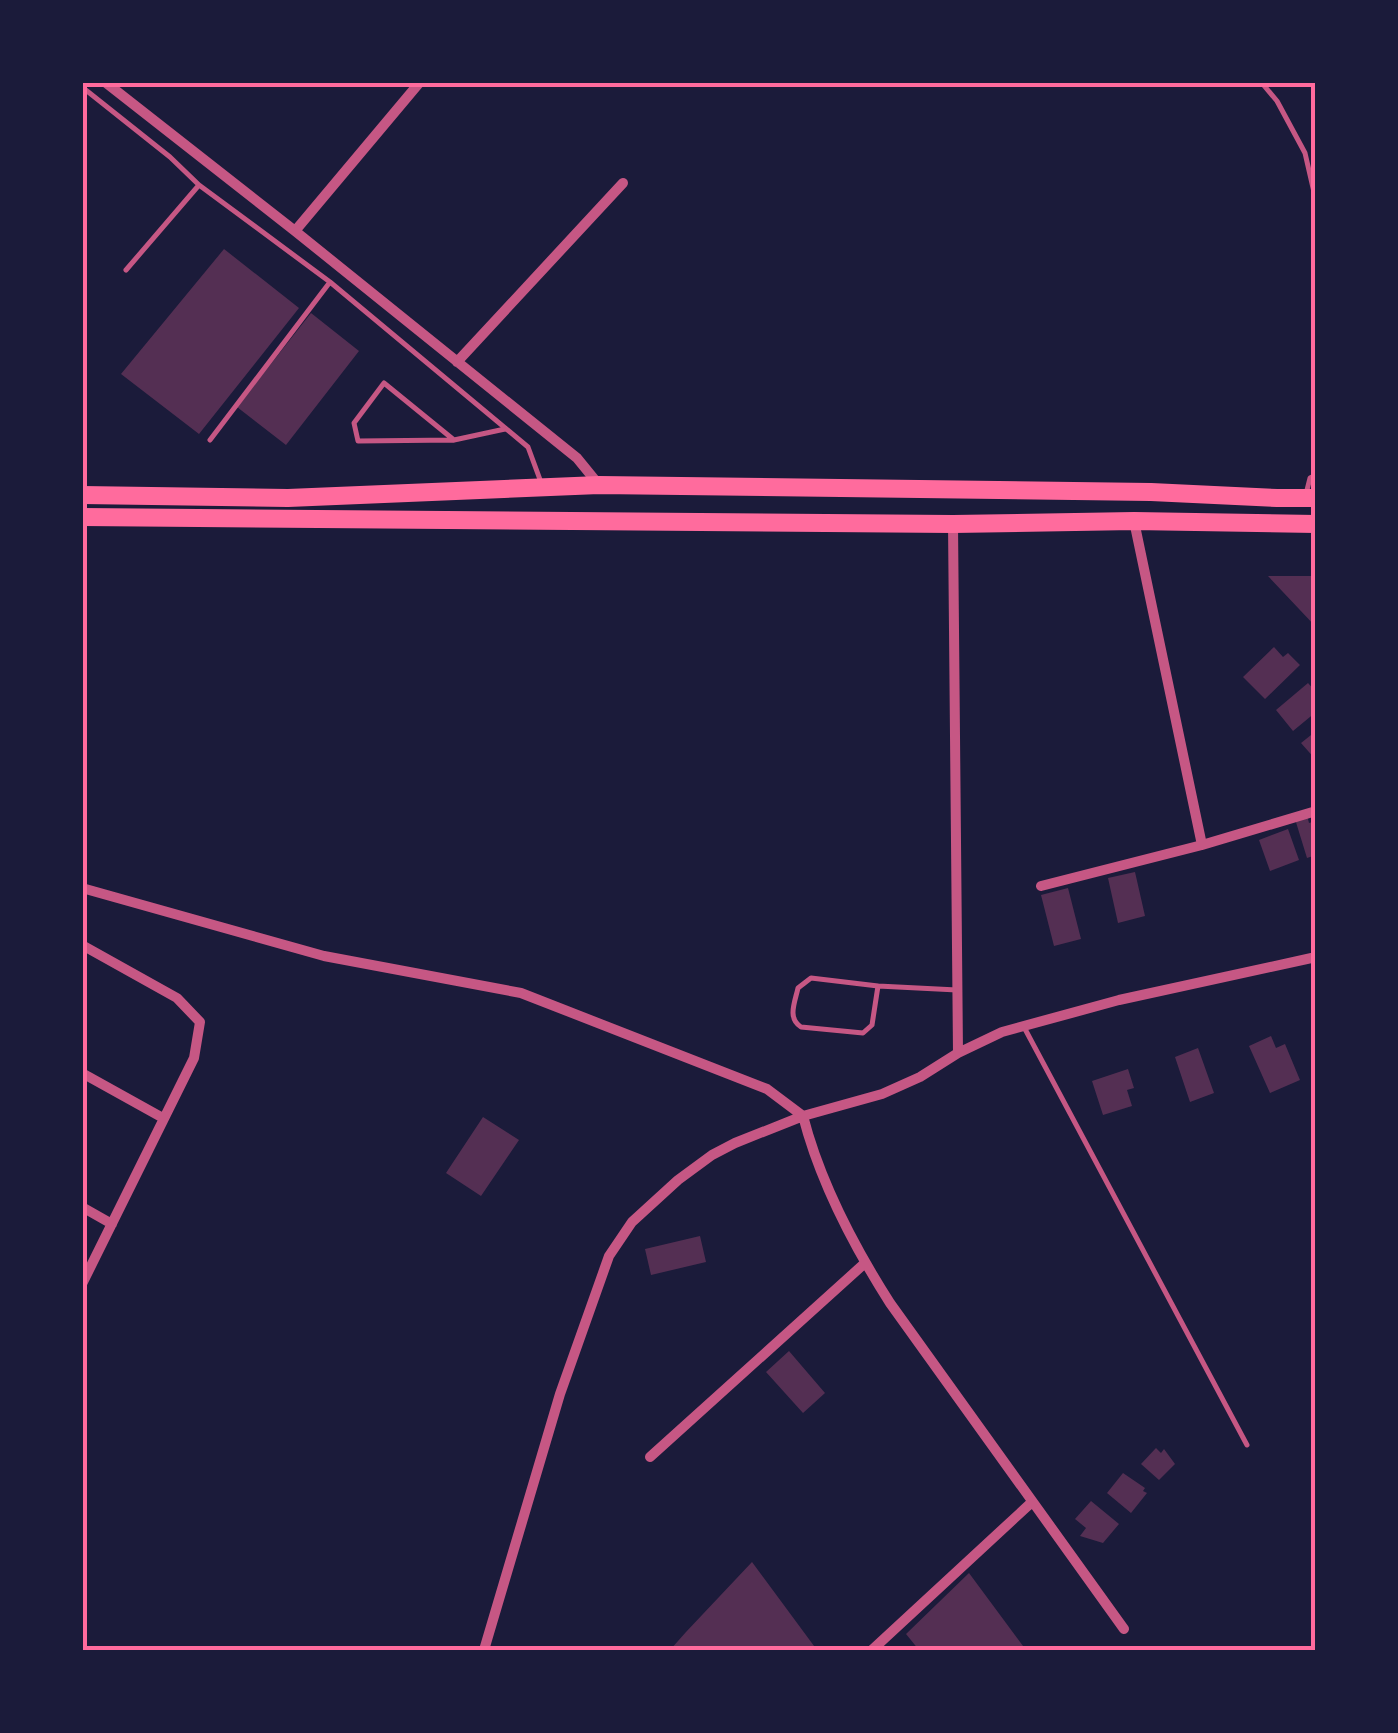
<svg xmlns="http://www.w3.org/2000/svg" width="1398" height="1733" font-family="Manrope,sans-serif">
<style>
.building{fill:#542f53}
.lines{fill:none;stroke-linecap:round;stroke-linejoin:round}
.service{stroke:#c65784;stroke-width:5}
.minor{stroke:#c65784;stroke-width:10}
.trunk{stroke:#ff6b9d;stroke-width:18}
.neatline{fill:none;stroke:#ff6b9d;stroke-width:4}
</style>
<rect width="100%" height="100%" fill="#1b1b3a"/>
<path class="building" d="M 224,249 L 299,308 L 199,434 L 121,374 Z
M 311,313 L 359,351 L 286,445 L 237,407 Z
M 1268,576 L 1316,576 L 1316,627 Z
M 1274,647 L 1283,657 L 1288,653 L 1300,665 L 1265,699 L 1243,677 Z
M 1308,683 L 1316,692 L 1316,712 L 1293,731 L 1276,710 Z
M 1316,731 L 1316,760 L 1301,743 Z
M 1307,815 L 1309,823 L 1316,821 L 1316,855 L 1307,858 L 1295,819 Z
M 1288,829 L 1299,860 L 1270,871 L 1259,840 Z
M 1135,872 L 1145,916 L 1118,923 L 1108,878 Z
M 1068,888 L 1081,939 L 1054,946 L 1041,895 Z
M 1271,1036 L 1276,1048 L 1285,1044 L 1300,1080 L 1270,1093 L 1249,1046 Z
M 1198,1048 L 1214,1093 L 1190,1102 L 1175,1057 Z
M 1128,1069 L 1134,1088 L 1127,1090 L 1132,1106 L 1103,1115 L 1092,1081 Z
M 483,1117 L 519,1140 L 481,1196 L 446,1173 Z
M 700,1236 L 706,1262 L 651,1275 L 645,1249 Z
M 789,1351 L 825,1393 L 803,1413 L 766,1372 Z
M 1156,1448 L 1161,1453 L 1164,1449 L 1175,1464 L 1159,1480 L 1141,1464 Z
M 1123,1473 L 1145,1488 L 1143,1491 L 1147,1493 L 1131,1513 L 1107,1493 Z
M 1091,1501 L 1119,1524 L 1103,1543 L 1080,1536 L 1086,1528 L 1075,1519 Z
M 752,1562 L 817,1650 L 670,1650 L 686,1632 Z
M 969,1573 L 1026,1650 L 919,1650 L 906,1634 Z"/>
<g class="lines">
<path class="service" d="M 1261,82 L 1277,101 L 1305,153 L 1316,201
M 82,87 L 170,157 L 199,185
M 126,270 L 199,185 L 330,282
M 210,440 L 330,282 L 528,447 L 542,485
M 454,440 L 384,383 L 354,423 L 358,441 L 454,440 L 505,429
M 1306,494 L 1310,478 L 1316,475
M 878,986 L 872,1025 L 863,1033 L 801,1027 C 787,1018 795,1002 798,988 L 811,978 L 878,986 L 957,990
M 1025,1029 L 1247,1445"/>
<path class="minor" d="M 105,82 L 295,231 L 577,458 L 599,485
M 295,231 L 420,82
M 457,362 L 623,183
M 953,524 L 958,1053
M 1202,845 L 1316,811
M 1041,886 L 1202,845 L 1134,521
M 82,888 L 324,956 L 521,993 L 767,1089 L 803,1116 L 882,1094 L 920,1077 L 958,1053 L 1002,1032 L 1119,1000 L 1316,957
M 82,945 L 177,998 L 200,1022 L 194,1058 L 82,1284
M 82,1073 L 163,1118
M 82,1207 L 112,1224
M 650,1457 L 865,1263
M 484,1650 L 560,1394 L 609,1256 L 632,1222 L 678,1180 L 712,1155 L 735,1143 L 803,1116 C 820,1182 853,1245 890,1303 L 1124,1629
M 872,1650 L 1032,1502"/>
<path class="trunk" d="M 82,495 L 288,498 L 599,485 L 1151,492 L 1277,498 L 1316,498
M 82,517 L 953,524 L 1134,521 L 1316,524"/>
</g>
<rect width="1398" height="1733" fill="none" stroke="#1b1b3a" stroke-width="170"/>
<rect x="85" y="85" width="1228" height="1563" class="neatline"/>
</svg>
